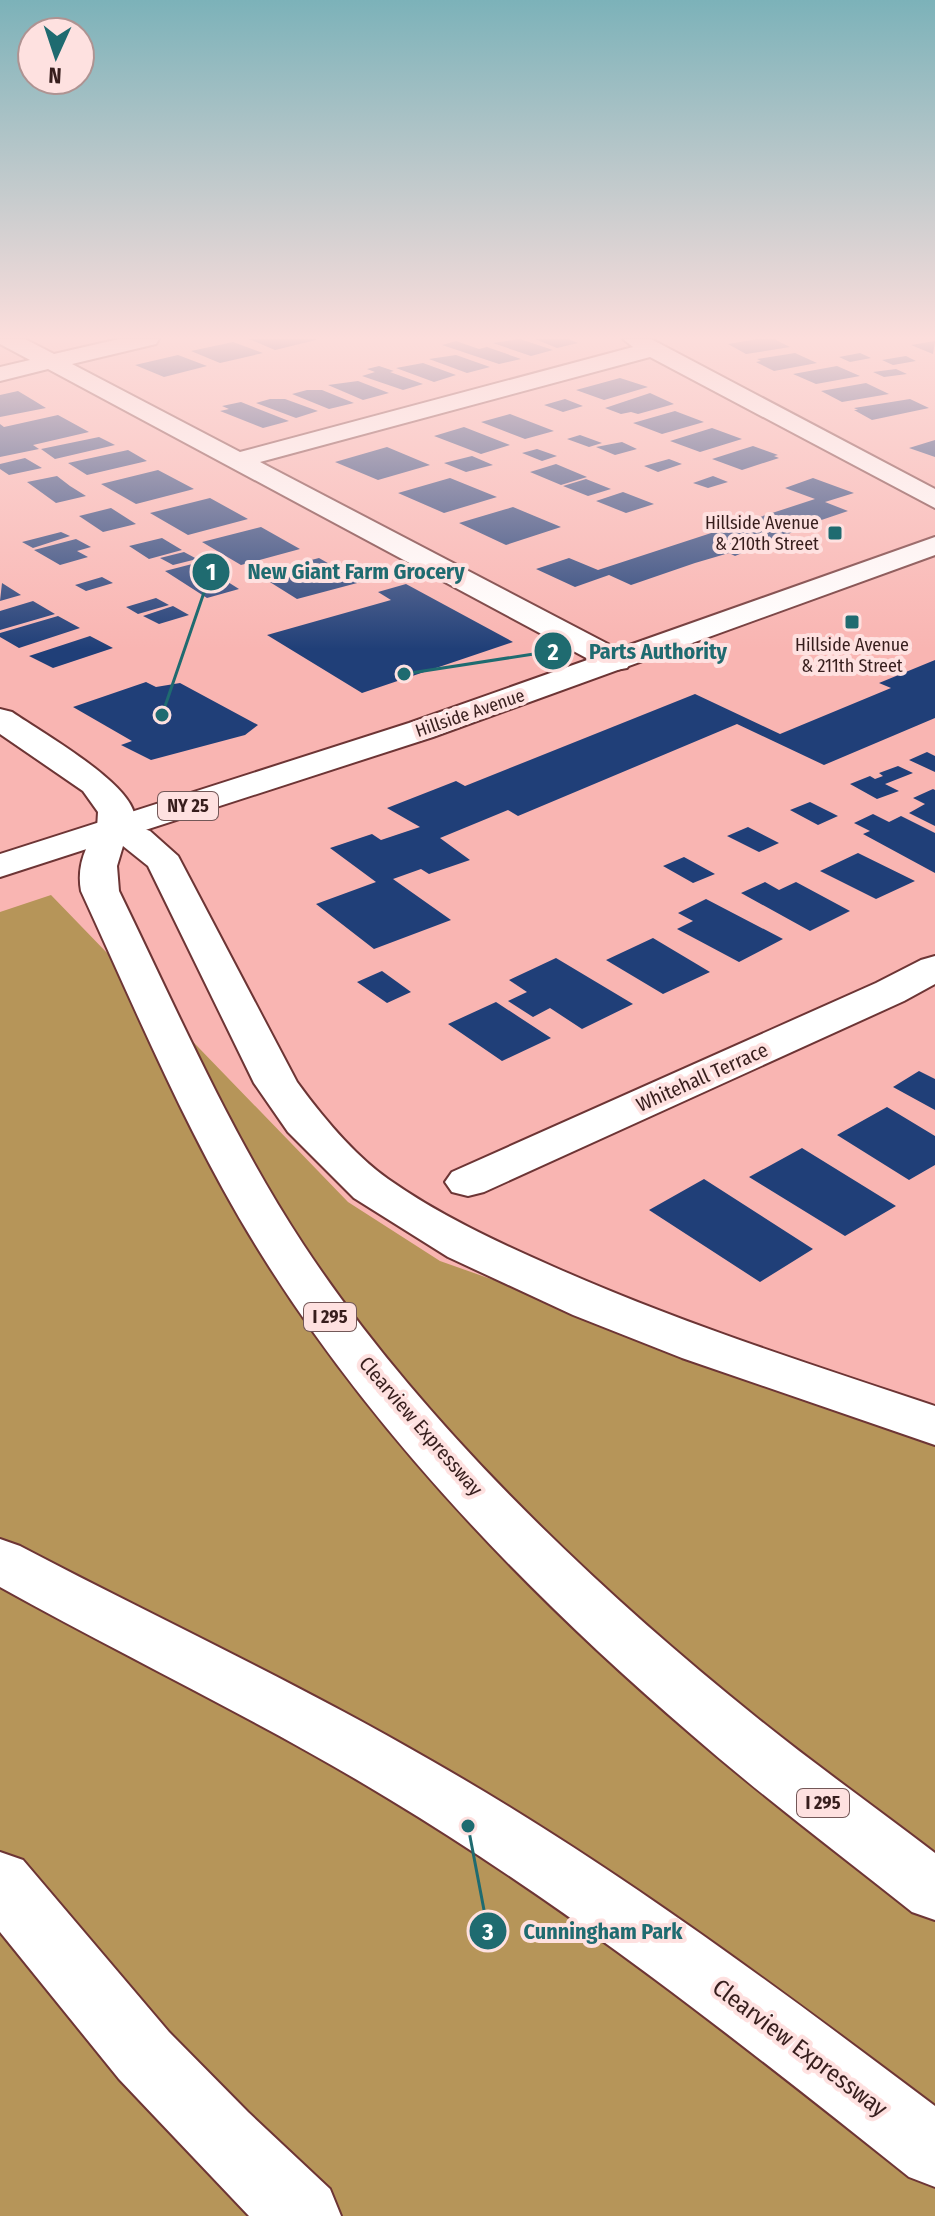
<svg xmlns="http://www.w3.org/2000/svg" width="935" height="2216" font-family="'Fira Sans Condensed',sans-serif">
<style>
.green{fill:#b69559}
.building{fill:#203f78}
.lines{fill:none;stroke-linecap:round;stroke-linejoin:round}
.street-casing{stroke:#6d3535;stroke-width:4}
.secondary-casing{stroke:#6d3535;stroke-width:4}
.primary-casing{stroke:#6d3535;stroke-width:4}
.highway-casing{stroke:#6d3535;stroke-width:4}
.street{fill:#fff;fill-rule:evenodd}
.secondary{fill:#fff;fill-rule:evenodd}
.primary{fill:#fff;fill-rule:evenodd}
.highway{fill:#fff;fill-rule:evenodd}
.poi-dot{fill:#1f6b70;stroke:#fee1e0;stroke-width:3}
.labels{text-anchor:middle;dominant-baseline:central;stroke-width:8;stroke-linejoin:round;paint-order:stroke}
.far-poi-label{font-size:18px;fill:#371e1d;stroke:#fee1e0;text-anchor:end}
.far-street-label{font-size:18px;fill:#371e1d;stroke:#fee1e0}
.shield{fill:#fee1e0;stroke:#735858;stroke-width:2}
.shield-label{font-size:18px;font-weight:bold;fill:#371e1d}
.street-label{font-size:20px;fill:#371e1d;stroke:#fee1e0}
.near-street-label{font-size:24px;fill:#371e1d;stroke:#fee1e0}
.leader{fill:none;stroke:#1f6b70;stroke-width:3}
.callout-dot{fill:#1f6b70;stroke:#fee1e0;stroke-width:3}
.mark-label{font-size:24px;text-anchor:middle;font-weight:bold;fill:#fff}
.callout-label{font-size:22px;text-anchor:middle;font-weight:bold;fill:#1f6b70;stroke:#fee1e0;stroke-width:8;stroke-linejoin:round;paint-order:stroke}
</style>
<rect width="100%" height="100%" fill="#f9b5b2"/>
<path class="green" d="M 51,895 L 348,1202 L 440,1261 L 935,1436 L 935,2216 L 0,2216 L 0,912 Z"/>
<path class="building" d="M 249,339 L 316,339 L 316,340 L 275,350 Z
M 520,339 L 553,350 L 531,356 L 493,343 Z
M 535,339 L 568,339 L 578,343 L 557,348 Z
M 758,339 L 774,339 L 790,347 L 746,354 L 728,344 Z
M 456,341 L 479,349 L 487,347 L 521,359 L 499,364 L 442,345 Z
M 935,341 L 933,354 L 911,345 Z
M 233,342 L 263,353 L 220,363 L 191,351 Z
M 795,353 L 817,363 L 774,371 L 756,362 L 761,361 L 757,359 Z
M 860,353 L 871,358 L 850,362 L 839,357 Z
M 178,355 L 207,366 L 164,377 L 135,365 Z
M 456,355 L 490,367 L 467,373 L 429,359 Z
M 906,356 L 916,361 L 893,365 L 882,360 Z
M 423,363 L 456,375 L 434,382 L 396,368 Z
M 379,366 L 394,371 L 390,372 L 423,384 L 403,390 L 362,376 L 375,372 L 367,369 Z
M 837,366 L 860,376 L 816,384 L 793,374 Z
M 896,369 L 907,374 L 884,377 L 873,372 Z
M 620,378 L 648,387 L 604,400 L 576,390 Z
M 358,381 L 389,393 L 363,400 L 328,385 Z
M 866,383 L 889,394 L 842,402 L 821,391 Z
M 307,390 L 322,390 L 354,403 L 329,409 L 292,394 Z
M 18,391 L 33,400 L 46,408 L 0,417 L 0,395 Z
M 650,393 L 674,404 L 638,414 L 631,412 L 621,414 L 605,408 Z
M 270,399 L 285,399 L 318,411 L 296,418 L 256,403 Z
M 565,399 L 583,406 L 563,412 L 544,405 Z
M 910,399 L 929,408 L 872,420 L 854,410 L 858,410 L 854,408 Z
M 241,402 L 289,421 L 263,428 L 220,411 L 229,409 L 222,406 Z
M 675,411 L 704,422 L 662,434 L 633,423 Z
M 510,414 L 554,431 L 525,439 L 481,422 Z
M 58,415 L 89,432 L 33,445 L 39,449 L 0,457 L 0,424 L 4,427 Z
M 464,427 L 510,445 L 481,454 L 434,436 Z
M 712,428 L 742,439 L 700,452 L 670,441 Z
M 580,435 L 602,443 L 589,447 L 567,439 Z
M 99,437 L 115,445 L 55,459 L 41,449 Z
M 935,440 L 935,457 L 909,448 Z
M 622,442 L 637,449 L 615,455 L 596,447 Z
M 753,446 L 778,455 L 774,456 L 779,458 L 742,470 L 712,459 Z
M 387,447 L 430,465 L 378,480 L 335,462 Z
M 537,449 L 557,456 L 542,461 L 522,453 Z
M 128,450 L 147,461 L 87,475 L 68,463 Z
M 472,456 L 493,465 L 466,472 L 444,463 Z
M 25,458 L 42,468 L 9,475 L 0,469 L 0,464 Z
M 669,459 L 682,464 L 658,472 L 644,466 Z
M 556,464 L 587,477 L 561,485 L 530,472 Z
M 158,470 L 194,489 L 136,504 L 101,484 Z
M 57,476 L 70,486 L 86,496 L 56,503 L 27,482 Z
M 713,476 L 728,482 L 708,488 L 693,483 Z
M 450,478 L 497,497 L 444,513 L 398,493 Z
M 813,478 L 854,493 L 825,502 L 848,511 L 789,531 L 793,532 L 735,556 L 729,553 L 695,563 L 631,585 L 609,575 L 575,587 L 536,569 L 569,558 L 598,570 L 815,499 L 785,488 Z
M 586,479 L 611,489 L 588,496 L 563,486 Z
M 623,492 L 654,504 L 626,513 L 596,501 Z
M 210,498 L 248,519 L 188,535 L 150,513 Z
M 513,507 L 561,527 L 506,545 L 459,523 Z
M 111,508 L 136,524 L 103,532 L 79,516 Z
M 261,527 L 300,549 L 241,565 L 202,542 Z
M 61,532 L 70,536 L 33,548 L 22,542 Z
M 162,538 L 182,550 L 149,559 L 129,546 Z
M 76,539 L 91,547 L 77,551 L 88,557 L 60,565 L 34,550 Z
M 184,552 L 197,559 L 173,565 L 160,558 Z
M 319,558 L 361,582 L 297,599 L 257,574 Z
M 196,563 L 220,577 L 239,589 L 207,598 L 165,571 Z
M 102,577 L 113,583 L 86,591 L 75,585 Z
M 2,583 L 21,595 L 0,601 Z
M 406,584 L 513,642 L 362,693 L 267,635 L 391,600 L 378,592 Z
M 156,598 L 169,605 L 138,614 L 126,607 Z
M 33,601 L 55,614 L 0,630 L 0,611 Z
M 173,606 L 189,615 L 159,624 L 143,616 Z
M 58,616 L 80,628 L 19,648 L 0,637 L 0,633 Z
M 90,636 L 113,648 L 53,668 L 29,656 Z
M 935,660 L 935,718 L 824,765 L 737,724 L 518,816 L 508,810 L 440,838 L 470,860 L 429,874 L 421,869 L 393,879 L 451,920 L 374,949 L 316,904 L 376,882 L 330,848 L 372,834 L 381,840 L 420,827 L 387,808 L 456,781 L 465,786 L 695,694 L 780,734 L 891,688 L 879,683 Z
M 146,682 L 156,687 L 180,683 L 258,725 L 245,735 L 151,760 L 121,745 L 132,741 L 73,707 Z
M 927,752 L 935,756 L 935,772 L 909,760 Z
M 898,766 L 913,773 L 885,784 L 899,791 L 877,799 L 850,784 L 870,776 L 875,779 L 883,776 L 879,773 Z
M 933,789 L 935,790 L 935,826 L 909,813 L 925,804 L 913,798 Z
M 810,802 L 838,816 L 818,825 L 790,810 Z
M 873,814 L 889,822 L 901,816 L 935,833 L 935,873 L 863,834 L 870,831 L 854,823 Z
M 748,827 L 779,843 L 759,852 L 727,836 Z
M 858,853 L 915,881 L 876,899 L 820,871 Z
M 684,857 L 715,874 L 693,883 L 663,866 Z
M 765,882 L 779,890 L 796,882 L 850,911 L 810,931 L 741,893 Z
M 706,899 L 783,939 L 739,962 L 677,929 L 693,921 L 678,913 Z
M 653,938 L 710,972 L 663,994 L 606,960 Z
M 556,958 L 633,1004 L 582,1029 L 550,1008 L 533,1017 L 508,1001 L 527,992 L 509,980 Z
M 382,971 L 411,992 L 387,1003 L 357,982 Z
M 496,1002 L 551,1038 L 502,1061 L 448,1024 Z
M 919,1071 L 935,1079 L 935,1110 L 893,1087 Z
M 887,1107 L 935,1136 L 935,1165 L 909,1180 L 837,1135 Z
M 802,1148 L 896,1206 L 845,1236 L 749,1177 Z
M 704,1179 L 813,1249 L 760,1282 L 649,1210 Z"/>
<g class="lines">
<defs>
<path id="street" d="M 0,339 L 25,339 L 54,354 L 119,339 L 159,339 L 156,344 L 72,364 L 240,452 L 633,347 L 623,339 L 651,339 L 935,489 L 935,508 L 650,357 L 260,462 L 627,654 L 632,661 L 627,668 L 616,670 L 605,668 L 48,369 L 0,381 L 0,367 L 30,360 L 0,344 Z
M 935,956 L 935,984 L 904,1001 L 484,1192 L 468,1196 L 452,1192 L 445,1182 L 452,1172 L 876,983 L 921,960 Z"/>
<path id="secondary" d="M 0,709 L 12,712 C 41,732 126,780 134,813 C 136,821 132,830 128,837 L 115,840 L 102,837 L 97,829 L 98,812 L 83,791 L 0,734 Z"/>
<path id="primary" d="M 935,537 L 935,555 L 433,737 L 0,877 L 0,854 L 409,723 Z"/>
<path id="highway" d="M 115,818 L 150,831 L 178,856 L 297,1082 C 321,1115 354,1155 388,1179 C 439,1215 497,1242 554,1267 C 678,1322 806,1363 935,1406 L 935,1445 L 682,1358 L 573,1315 L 448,1257 L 354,1198 L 288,1132 L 254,1083 L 148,866 L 123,846 L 117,866 L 119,891 C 177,1010 230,1133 303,1244 C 419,1420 592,1585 756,1717 C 814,1764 875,1807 935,1853 L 935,1920 L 912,1912 C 838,1853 763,1797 692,1735 C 531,1597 376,1437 263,1257 C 190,1141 138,1015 81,891 C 76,864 87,843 102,821 Z
M 0,1539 L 20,1546 C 157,1618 298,1683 432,1761 C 609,1862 773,1984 935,2106 L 935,2187 L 909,2177 C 741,2043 573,1910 389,1799 C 263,1722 129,1659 0,1587 Z
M 0,1852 L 23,1860 L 169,2032 L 248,2112 L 330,2189 L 341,2216 L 249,2216 L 119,2079 L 0,1932 Z"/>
</defs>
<use href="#street" class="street-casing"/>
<use href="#secondary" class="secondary-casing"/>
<use href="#primary" class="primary-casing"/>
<use href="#highway" class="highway-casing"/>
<use href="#street" class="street"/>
<use href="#secondary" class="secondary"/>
<use href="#primary" class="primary"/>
<use href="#highway" class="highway"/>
</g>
<linearGradient id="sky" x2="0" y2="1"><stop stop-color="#7cb2b9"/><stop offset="0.52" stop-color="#fcdedc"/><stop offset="1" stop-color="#fcdedc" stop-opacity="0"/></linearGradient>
<rect width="935" height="649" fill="url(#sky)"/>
<g class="poi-dot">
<rect x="827" y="525" width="16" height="16" rx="4"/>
<rect x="844" y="614" width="16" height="16" rx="4"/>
</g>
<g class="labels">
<g class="far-poi-label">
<text x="819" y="523">Hillside Avenue<tspan x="819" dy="21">&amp; 210th Street</tspan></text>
<text x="852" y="645" text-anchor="middle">Hillside Avenue<tspan x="852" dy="21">&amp; 211th Street</tspan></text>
</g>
<g class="far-street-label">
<text transform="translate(470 713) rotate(-19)">Hillside Avenue</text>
</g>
<g class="shield">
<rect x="158" y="792" width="60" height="28" rx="6"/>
<rect x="304" y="1303" width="52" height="28" rx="6"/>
<rect x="797" y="1789" width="52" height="28" rx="6"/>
</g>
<g class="shield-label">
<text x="188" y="806">NY 25</text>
<text x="330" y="1317">I 295</text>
<text x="823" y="1803">I 295</text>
</g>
<g class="street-label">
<text transform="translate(702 1077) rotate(-24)">Whitehall Terrace</text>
<text transform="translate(421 1426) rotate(49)">Clearview Expressway</text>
</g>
<g class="near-street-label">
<text transform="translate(800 2048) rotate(37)">Clearview Expressway</text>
</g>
</g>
<path class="leader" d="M162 715L211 572M404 674L553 651M468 1826L488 1931"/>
<g class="callout-dot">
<circle cx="162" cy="715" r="8"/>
<circle cx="404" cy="674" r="8"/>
<circle cx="468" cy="1826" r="8"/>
<circle cx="211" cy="572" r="20"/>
<circle cx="553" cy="651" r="20"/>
<circle cx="488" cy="1931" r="20"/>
</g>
<g class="mark-label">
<text x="211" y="580">1</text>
<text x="553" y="660">2</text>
<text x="488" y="1940">3</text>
</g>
<g class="callout-label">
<text x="356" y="579">New Giant Farm Grocery</text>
<text x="658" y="659">Parts Authority</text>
<text x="603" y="1939">Cunningham Park</text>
</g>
<g transform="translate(56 56) rotate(183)"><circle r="38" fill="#fee1e0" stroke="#ae9392" stroke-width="2"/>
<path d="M0-6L14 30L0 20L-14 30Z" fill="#1f6b70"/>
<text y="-12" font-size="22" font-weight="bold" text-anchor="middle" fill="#371e1d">N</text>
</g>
</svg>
